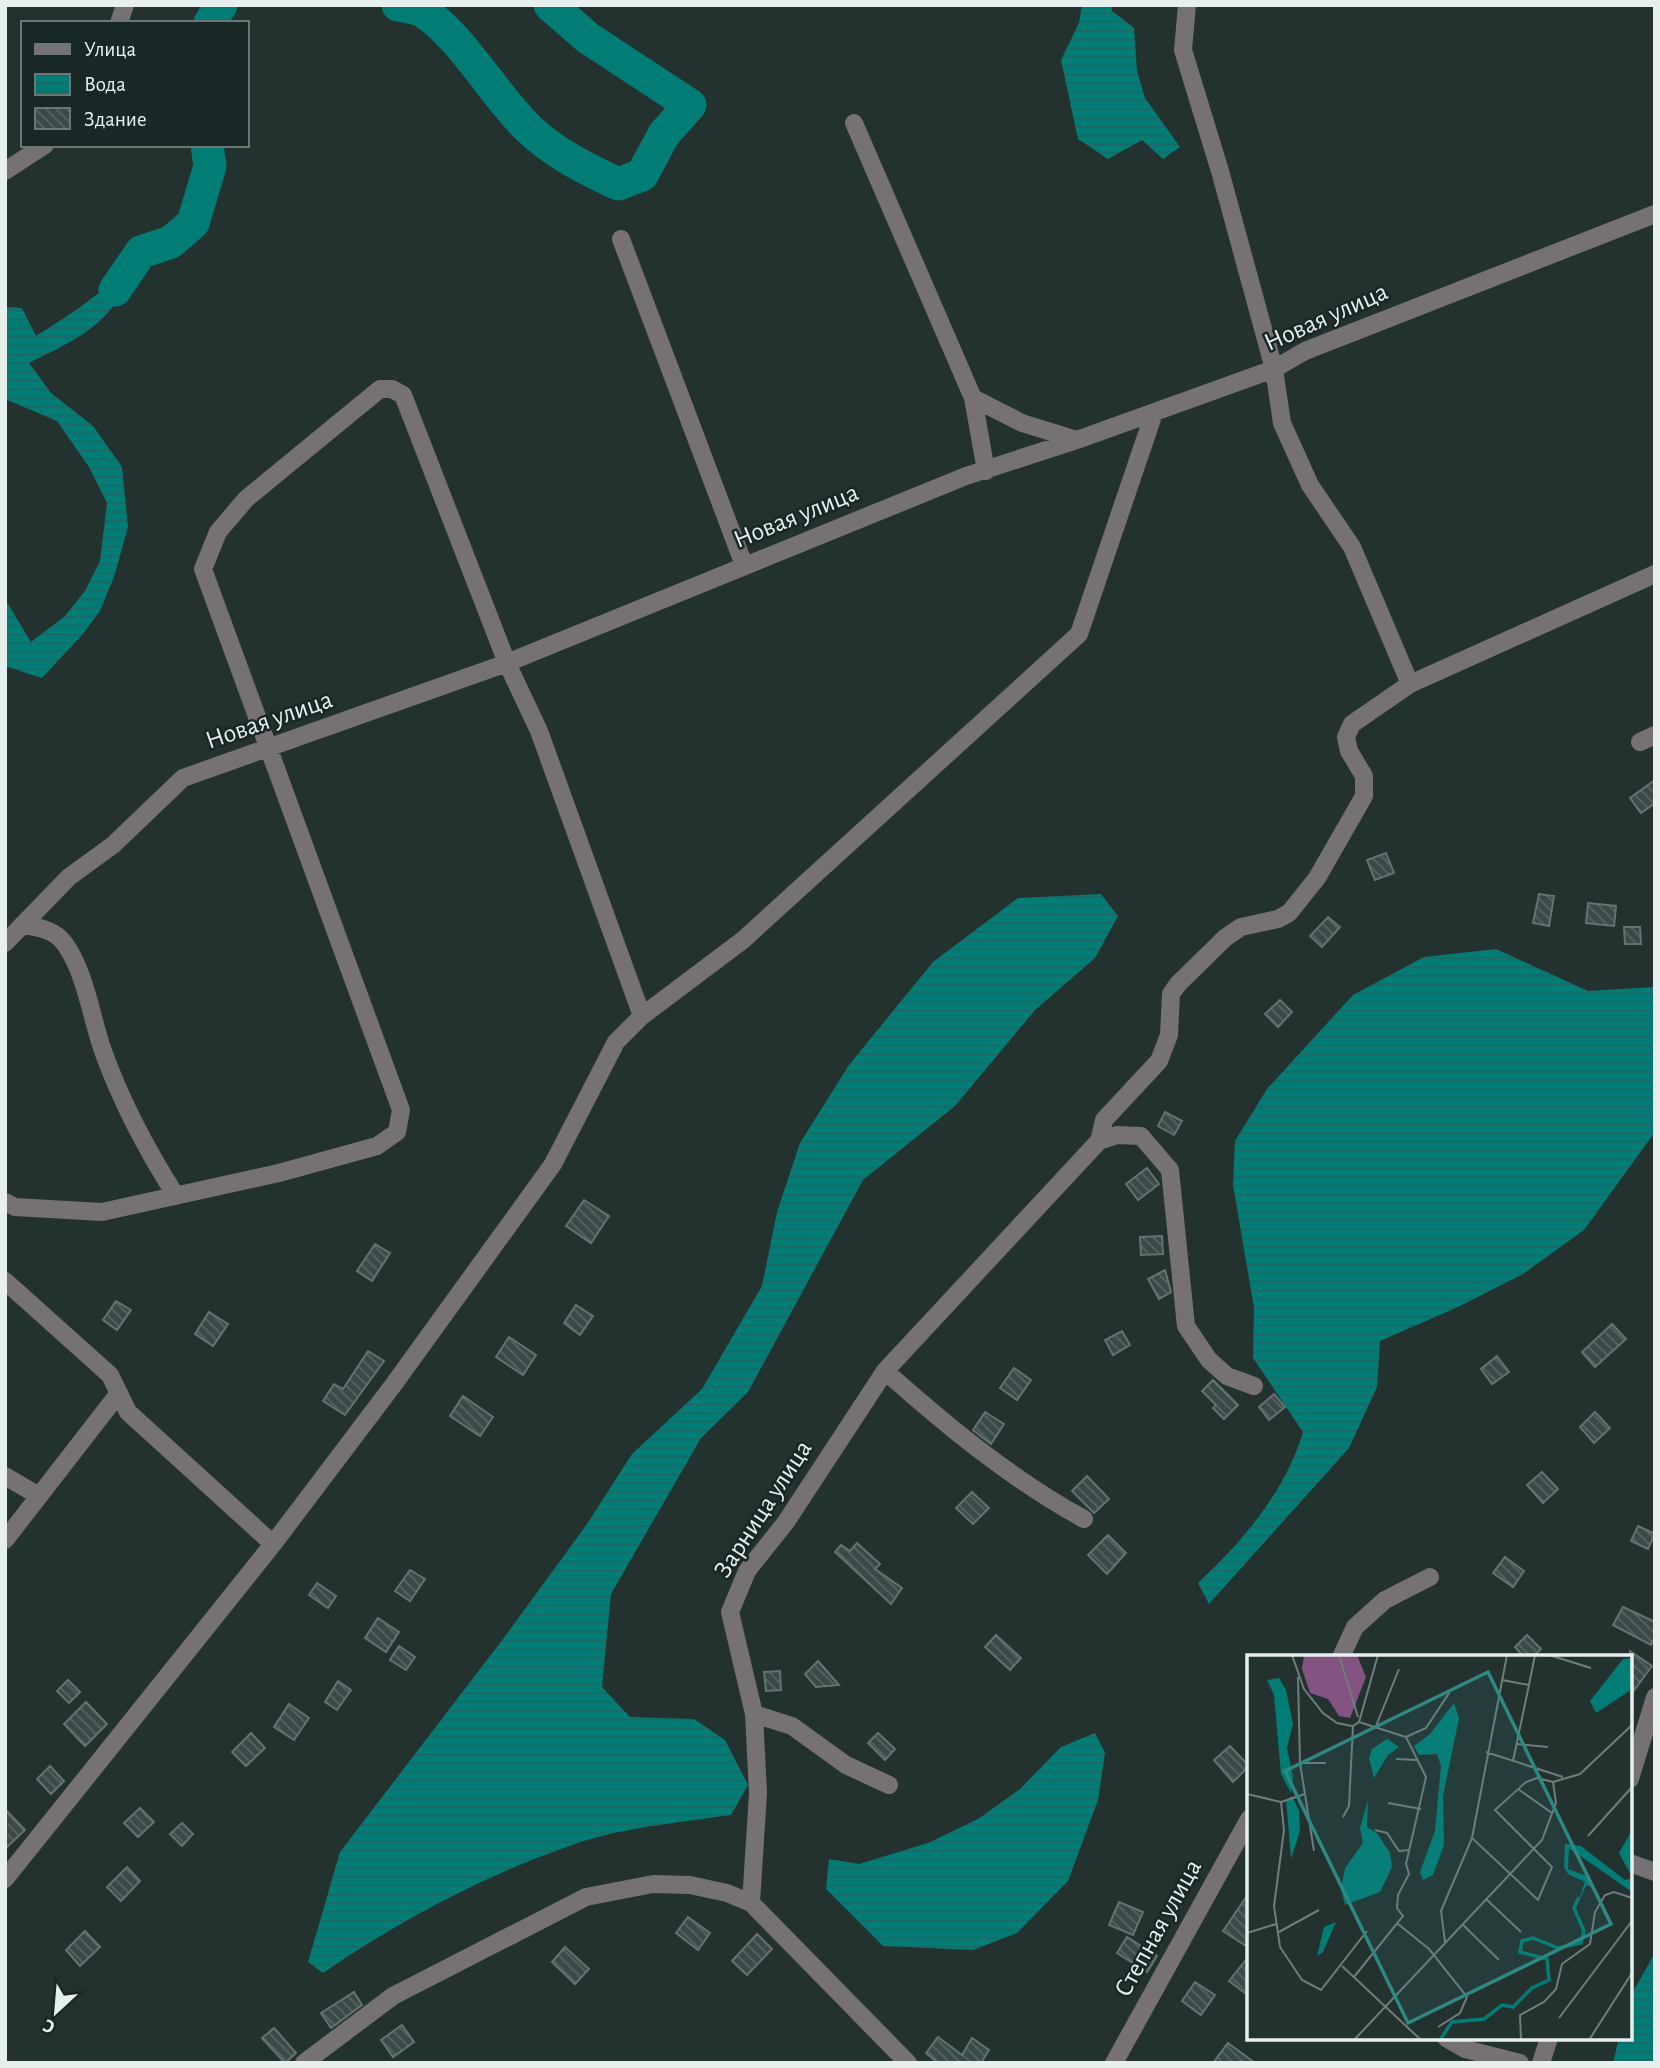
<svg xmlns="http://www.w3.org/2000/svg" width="1660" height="2068" font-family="'Alegreya Sans',sans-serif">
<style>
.water{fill:url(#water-rules)}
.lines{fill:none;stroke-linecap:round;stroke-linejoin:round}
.river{stroke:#017d76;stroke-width:33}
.building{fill:url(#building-back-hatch);stroke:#647372;stroke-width:2}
.minor{stroke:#757175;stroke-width:18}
.labels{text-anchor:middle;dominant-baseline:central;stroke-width:5;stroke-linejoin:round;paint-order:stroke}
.street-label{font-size:26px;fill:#e7f0ef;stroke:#192726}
.inset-river{fill:none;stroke:#017d76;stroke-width:3.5}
.inset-road{fill:none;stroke:#717d7c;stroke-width:2}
.view{fill:#2f8881;fill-opacity:0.15;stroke:#2f8881;stroke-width:3.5}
.inset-edge{fill:none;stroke:#e7f0ef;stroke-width:3.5}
</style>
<defs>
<pattern id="water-rules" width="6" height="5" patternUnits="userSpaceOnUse" patternTransform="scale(1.75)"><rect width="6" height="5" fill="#017d76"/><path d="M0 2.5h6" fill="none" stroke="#206561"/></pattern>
<pattern id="building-back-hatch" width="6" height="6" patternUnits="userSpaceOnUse" patternTransform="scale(1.75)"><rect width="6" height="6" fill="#3b4a48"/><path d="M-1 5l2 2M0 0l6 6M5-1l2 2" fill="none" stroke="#576463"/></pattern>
</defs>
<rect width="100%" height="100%" fill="#23312f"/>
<path class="water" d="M 1082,5 L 1111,5 L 1112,11 L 1134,28 L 1137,71 L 1145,98 L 1180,147 L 1163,159 L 1142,140 L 1108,159 L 1078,139 L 1061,60 L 1079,23 Z
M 141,252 C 114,321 94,331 29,363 L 51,393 L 93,426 L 122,467 L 128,527 L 114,577 L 100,611 L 82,635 L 42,678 L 5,666 L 5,599 L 31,642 L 65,616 L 85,591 L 100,561 L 107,503 L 89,467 L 57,421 L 5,399 L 5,307 L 22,308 L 36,336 C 76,311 111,288 141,252 Z
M 1101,894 L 1118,916 L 1095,958 L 1035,1010 L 955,1106 L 863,1180 L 748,1392 L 701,1438 L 611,1594 L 602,1687 L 630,1717 L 694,1719 L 725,1740 L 748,1785 L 731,1815 C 684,1822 628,1827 584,1841 C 492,1871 402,1919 323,1973 L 308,1962 L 340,1852 L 503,1639 L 587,1524 L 632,1454 L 702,1389 L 762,1286 L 777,1212 L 800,1143 L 849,1065 L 933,962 L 1018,898 Z
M 1496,949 L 1588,991 L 1655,987 L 1655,1132 L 1584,1230 L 1523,1274 L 1458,1307 L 1380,1341 L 1377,1387 L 1349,1448 L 1209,1604 L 1198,1583 C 1243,1541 1285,1492 1303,1432 L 1253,1358 L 1254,1308 L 1233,1185 L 1235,1141 L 1267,1089 L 1353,995 L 1424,957 Z
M 1095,1733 L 1105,1753 L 1098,1800 L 1068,1881 L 1017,1933 L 973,1950 L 883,1946 L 826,1889 L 829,1859 L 859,1864 L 928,1843 L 978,1819 L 1020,1789 L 1061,1747 Z
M 1655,1953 L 1655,2063 L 1613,2063 L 1619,2038 L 1630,2038 L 1630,1997 Z"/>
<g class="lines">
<path class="river" d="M 398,5 C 406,7 418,8 424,12 C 462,37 494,95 528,128 C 555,154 585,168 618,184 L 642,175 L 664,134 L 690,105 L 588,38 L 550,5
M 210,23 L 221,5
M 115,290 L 141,252 L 171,242 L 193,223 L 210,166 L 207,145"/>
</g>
<path class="building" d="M 1655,780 L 1655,803 L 1641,813 L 1630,798 Z
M 1386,853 L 1394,873 L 1375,880 L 1367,860 Z
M 1539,894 L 1554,896 L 1549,926 L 1533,923 Z
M 1588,903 L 1616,906 L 1614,926 L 1586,923 Z
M 1328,917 L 1340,927 L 1322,947 L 1310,936 Z
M 1624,927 L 1640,927 L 1641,944 L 1625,944 Z
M 1280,1000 L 1292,1012 L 1278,1027 L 1265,1014 Z
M 1165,1112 L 1182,1121 L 1174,1135 L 1158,1126 Z
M 1147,1168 L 1159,1184 L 1138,1200 L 1126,1184 Z
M 584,1200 L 609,1216 L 591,1243 L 566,1226 Z
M 1162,1236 L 1163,1254 L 1141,1255 L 1140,1237 Z
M 375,1244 L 390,1253 L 372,1281 L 357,1271 Z
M 1165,1270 L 1171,1292 L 1159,1299 L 1148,1279 Z
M 116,1301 L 131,1310 L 117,1330 L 103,1320 Z
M 576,1305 L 593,1316 L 580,1335 L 564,1323 Z
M 209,1312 L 228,1324 L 213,1346 L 195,1334 Z
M 1612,1324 L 1626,1339 L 1595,1367 L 1582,1352 Z
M 1122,1331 L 1130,1345 L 1113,1355 L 1105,1340 Z
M 509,1337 L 536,1355 L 523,1375 L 496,1357 Z
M 368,1351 L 384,1361 L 345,1415 L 323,1401 L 334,1384 L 343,1389 Z
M 1497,1356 L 1509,1372 L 1492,1384 L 1481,1369 Z
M 1014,1368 L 1031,1380 L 1017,1400 L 1000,1388 Z
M 1213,1380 L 1238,1405 L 1224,1419 L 1213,1408 L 1216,1405 L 1202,1391 Z
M 1274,1394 L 1285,1407 L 1269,1420 L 1259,1407 Z
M 463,1396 L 493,1417 L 480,1436 L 450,1416 Z
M 985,1412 L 1004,1424 L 991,1444 L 973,1430 Z
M 1595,1412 L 1610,1428 L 1594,1443 L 1580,1427 Z
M 1542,1472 L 1558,1489 L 1543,1503 L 1527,1485 Z
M 1087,1476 L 1109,1499 L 1094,1513 L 1072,1491 Z
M 972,1492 L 989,1508 L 973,1524 L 956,1508 Z
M 1638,1526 L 1655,1534 L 1648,1549 L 1631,1541 Z
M 1108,1535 L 1126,1553 L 1107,1574 L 1088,1555 Z
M 857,1543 L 880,1564 L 875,1569 L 902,1588 L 891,1604 L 835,1552 L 841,1545 L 850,1551 Z
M 1505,1557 L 1524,1571 L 1513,1587 L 1493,1573 Z
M 410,1570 L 425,1579 L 410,1601 L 395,1591 Z
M 317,1583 L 336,1596 L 328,1608 L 309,1595 Z
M 1623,1607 L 1655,1622 L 1655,1637 L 1651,1645 L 1613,1625 Z
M 378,1618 L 399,1632 L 386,1652 L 365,1638 Z
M 996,1635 L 1021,1658 L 1010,1670 L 985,1647 Z
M 1527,1635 L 1541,1649 L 1533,1657 L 1524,1657 L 1515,1647 Z
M 399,1646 L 415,1657 L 406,1670 L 390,1660 Z
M 1630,1651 L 1652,1666 L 1630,1696 Z
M 818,1661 L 839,1685 L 816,1687 L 805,1674 Z
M 780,1671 L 781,1690 L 766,1691 L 764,1672 Z
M 68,1680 L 80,1692 L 69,1703 L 57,1691 Z
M 338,1681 L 351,1690 L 337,1710 L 325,1702 Z
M 86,1702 L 107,1724 L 85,1746 L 64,1724 Z
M 289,1704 L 309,1718 L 294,1740 L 274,1727 Z
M 251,1733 L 265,1748 L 246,1766 L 232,1752 Z
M 878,1733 L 895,1749 L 885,1760 L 868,1743 Z
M 1230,1746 L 1249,1766 L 1233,1782 L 1214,1760 Z
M 50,1766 L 64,1781 L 51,1794 L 37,1779 Z
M 140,1808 L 154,1822 L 138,1837 L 124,1823 Z
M 5,1809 L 25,1830 L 5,1849 Z
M 182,1823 L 193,1834 L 182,1846 L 170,1834 Z
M 127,1867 L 140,1881 L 121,1901 L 107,1887 Z
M 1249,1893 L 1249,1948 L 1223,1931 Z
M 1119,1902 L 1143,1912 L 1133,1935 L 1109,1925 Z
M 688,1917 L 710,1933 L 698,1950 L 676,1933 Z
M 85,1931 L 100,1947 L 80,1966 L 66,1950 Z
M 757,1934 L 772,1949 L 747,1975 L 732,1961 Z
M 1127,1937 L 1157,1956 L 1147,1972 L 1117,1953 Z
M 565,1947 L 589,1969 L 575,1984 L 552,1962 Z
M 1249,1956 L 1249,1996 L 1229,1981 Z
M 1195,1982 L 1215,1995 L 1201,2015 L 1182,2001 Z
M 354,1992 L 362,2005 L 331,2028 L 321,2013 Z
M 402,2025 L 414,2042 L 393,2057 L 381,2040 Z
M 274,2028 L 296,2053 L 285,2063 L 262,2038 Z
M 938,2037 L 962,2055 L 972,2038 L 989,2050 L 981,2063 L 938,2063 L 926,2053 Z
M 1228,2043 L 1255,2063 L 1213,2063 Z"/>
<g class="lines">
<path class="minor" d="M 1187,5 L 1183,50 L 1220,171 L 1274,369 L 1282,423 L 1310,485 L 1352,547 L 1410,684
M 119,23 L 125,5
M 854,123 L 973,398 L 986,471
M 5,171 L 45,145
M 621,239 L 744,565
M 973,398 L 1022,423 L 1077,440
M 1640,742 L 1655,735
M 22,925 C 39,927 55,930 65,944 C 86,974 91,1017 103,1051 C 121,1101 148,1152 176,1196
M 5,943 L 69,877 L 113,845 L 183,778 L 507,663 L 966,476 L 1077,440 L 1274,369 L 1305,351 L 1655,214
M 642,1016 L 743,940 L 1079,634 L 1154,413
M 1099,1141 L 1117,1135 L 1141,1136 L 1170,1170 L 1186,1326 L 1209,1360 L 1227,1376 L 1254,1386
M 5,1202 L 15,1207 L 102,1212 L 279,1173 L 377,1146 L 397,1132 L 401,1110 L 203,569 L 218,532 L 246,499 L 380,389 L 392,389 L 403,395 L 507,663 L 539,731 L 642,1016 L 616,1042 L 553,1164 L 394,1384 L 273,1544 L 5,1879
M 5,1281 L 110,1375 L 128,1412 L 273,1544
M 885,1371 C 947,1426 1011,1479 1084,1519
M 5,1476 L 39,1496
M 5,1540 L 119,1393
M 1341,1657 L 1355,1627 L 1385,1600 L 1430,1577
M 754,1714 L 792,1726 L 846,1765 L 889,1785
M 1630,1779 L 1655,1697
M 1630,1863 L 1655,1872
M 751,1903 L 758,1793 L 754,1714 L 730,1612 L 747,1571 L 786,1522 L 885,1371 L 1099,1141 L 1104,1120 L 1159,1061 L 1169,1035 L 1171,994 L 1178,984 L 1225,938 L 1241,927 L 1278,919 L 1289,913 L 1317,878 L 1364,796 L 1364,776 L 1349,751 L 1346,737 L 1352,724 L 1410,684 L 1655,574
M 1446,2038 L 1465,2049 L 1520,2063
M 304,2063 L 393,1996 L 586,1897 L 653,1884 L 690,1885 L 727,1893 L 751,1903 L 908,2063
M 1114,2063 L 1249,1819
M 1541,2063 L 1549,2038"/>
</g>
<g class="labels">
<g class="street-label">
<text transform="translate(1326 317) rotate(-24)">Новая улица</text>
<text transform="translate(796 516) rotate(-22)">Новая улица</text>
<text transform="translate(269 720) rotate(-19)">Новая улица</text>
<text transform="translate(763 1509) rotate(-57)">Зарница улица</text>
<text transform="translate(1158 1928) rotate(-61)">Степная улица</text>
</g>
</g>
<g transform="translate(1247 1655)">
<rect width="385" height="385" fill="#23312f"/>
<path d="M 57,0 L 110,0 L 119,22 L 103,63 L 92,61 L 81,44 L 63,38 L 55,14 Z" fill="#835382"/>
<path d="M 385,3 L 384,35 L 349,58 L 343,46 L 376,4 ZM 32,23 L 39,35 L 46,69 L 40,93 L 46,122 L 44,138 L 34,119 L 27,40 L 20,25 ZM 207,48 L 212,63 L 196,141 L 197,190 L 186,220 L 176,225 L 173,217 L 188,176 L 194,111 L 190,99 L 172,100 L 167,91 L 183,79 ZM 140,84 L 152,92 L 141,100 L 127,123 L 122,103 L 125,94 ZM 45,141 L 52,155 L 53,176 L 44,204 L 39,145 ZM 121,145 L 120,172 L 130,178 L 143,198 L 145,212 L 133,237 L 98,250 L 94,234 L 98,213 L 116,188 L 113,173 ZM 385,175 L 385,222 L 372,198 ZM 318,189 L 334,191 L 378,225 L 385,223 L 385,237 L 322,193 L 321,214 L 340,221 L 346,231 L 339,231 L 331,247 L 338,227 L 321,219 L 317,212 ZM 89,267 L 76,297 L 70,301 L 77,272 Z" fill="#017d76"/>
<path class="inset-river" d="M 193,385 L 205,367 L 237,364 L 255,350 L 266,352 L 285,333 L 302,325 L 300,304 L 273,297 L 275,286 L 286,283 L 311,293 L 334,288 L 337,276 L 327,253 L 332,242"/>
<path class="inset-road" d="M 45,0 L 57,34 L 76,58 L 90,68 L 105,71M 92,0 L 111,62M 260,0 L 225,183 L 291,245 L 305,212 L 248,155 L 279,127 L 290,123 L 306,127M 302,0 L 344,13M 51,22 L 53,108 L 67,196M 255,25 L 282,30 L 288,0M 129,71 L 152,14M 159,82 L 179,73 L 204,35M 270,89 L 301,92M 239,97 L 316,122M 149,104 L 170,105M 266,106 L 282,30M 53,108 L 79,108M 271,134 L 305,158M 0,139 L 34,147M 58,139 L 34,147 L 37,175 L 27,251 L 33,292 L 55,325 L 74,335 L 120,276M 141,148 L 174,154M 96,162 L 102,151 L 106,71 L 112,67 L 131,0M 128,175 L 140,178 L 152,196 L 162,195M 341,181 L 385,132M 239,244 L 274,277M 151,269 L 182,294 L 220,342 L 213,358 L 191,372M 216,270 L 252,305M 0,278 L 29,269M 30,278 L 72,255M 198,287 L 194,256 L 225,183M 95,311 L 174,385M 107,322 L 156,261 L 150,253 L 151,240 L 162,219 L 159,209 L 179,122 L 159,82 L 112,67M 312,363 L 385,266M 107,385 L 295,185 L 309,148 L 306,127 L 333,119 L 385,70M 274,385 L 273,360 L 297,347 L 309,334 L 315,309 L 343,289 L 348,257 L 358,240 L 367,237 L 385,243M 342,385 L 385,318"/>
<path class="view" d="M 241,17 L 364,269 L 161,368 L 38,116 Z"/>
<rect width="385" height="385" class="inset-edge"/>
</g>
<rect width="1660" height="2068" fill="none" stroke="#e7f0ef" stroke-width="14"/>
<rect x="21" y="21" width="228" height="126" fill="#192726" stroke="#6b7776" stroke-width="2"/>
<rect x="35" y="44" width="35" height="10" fill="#757175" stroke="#6b7776" stroke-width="2"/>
<text x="84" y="56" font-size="21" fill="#e7f0ef">Улица</text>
<rect x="35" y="74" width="35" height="21" fill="url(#water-rules)" stroke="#6b7776" stroke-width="2"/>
<text x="84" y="91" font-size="21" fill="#e7f0ef">Вода</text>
<rect x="35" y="108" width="35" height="21" fill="url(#building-back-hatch)" stroke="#6b7776" stroke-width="2"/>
<text x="84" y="126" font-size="21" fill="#e7f0ef">Здание</text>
<g transform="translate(56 2012) rotate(206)" stroke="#192726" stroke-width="5" paint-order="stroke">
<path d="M0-5L12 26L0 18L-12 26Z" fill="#e7f0ef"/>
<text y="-10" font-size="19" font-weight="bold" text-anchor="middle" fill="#e7f0ef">С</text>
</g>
</svg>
